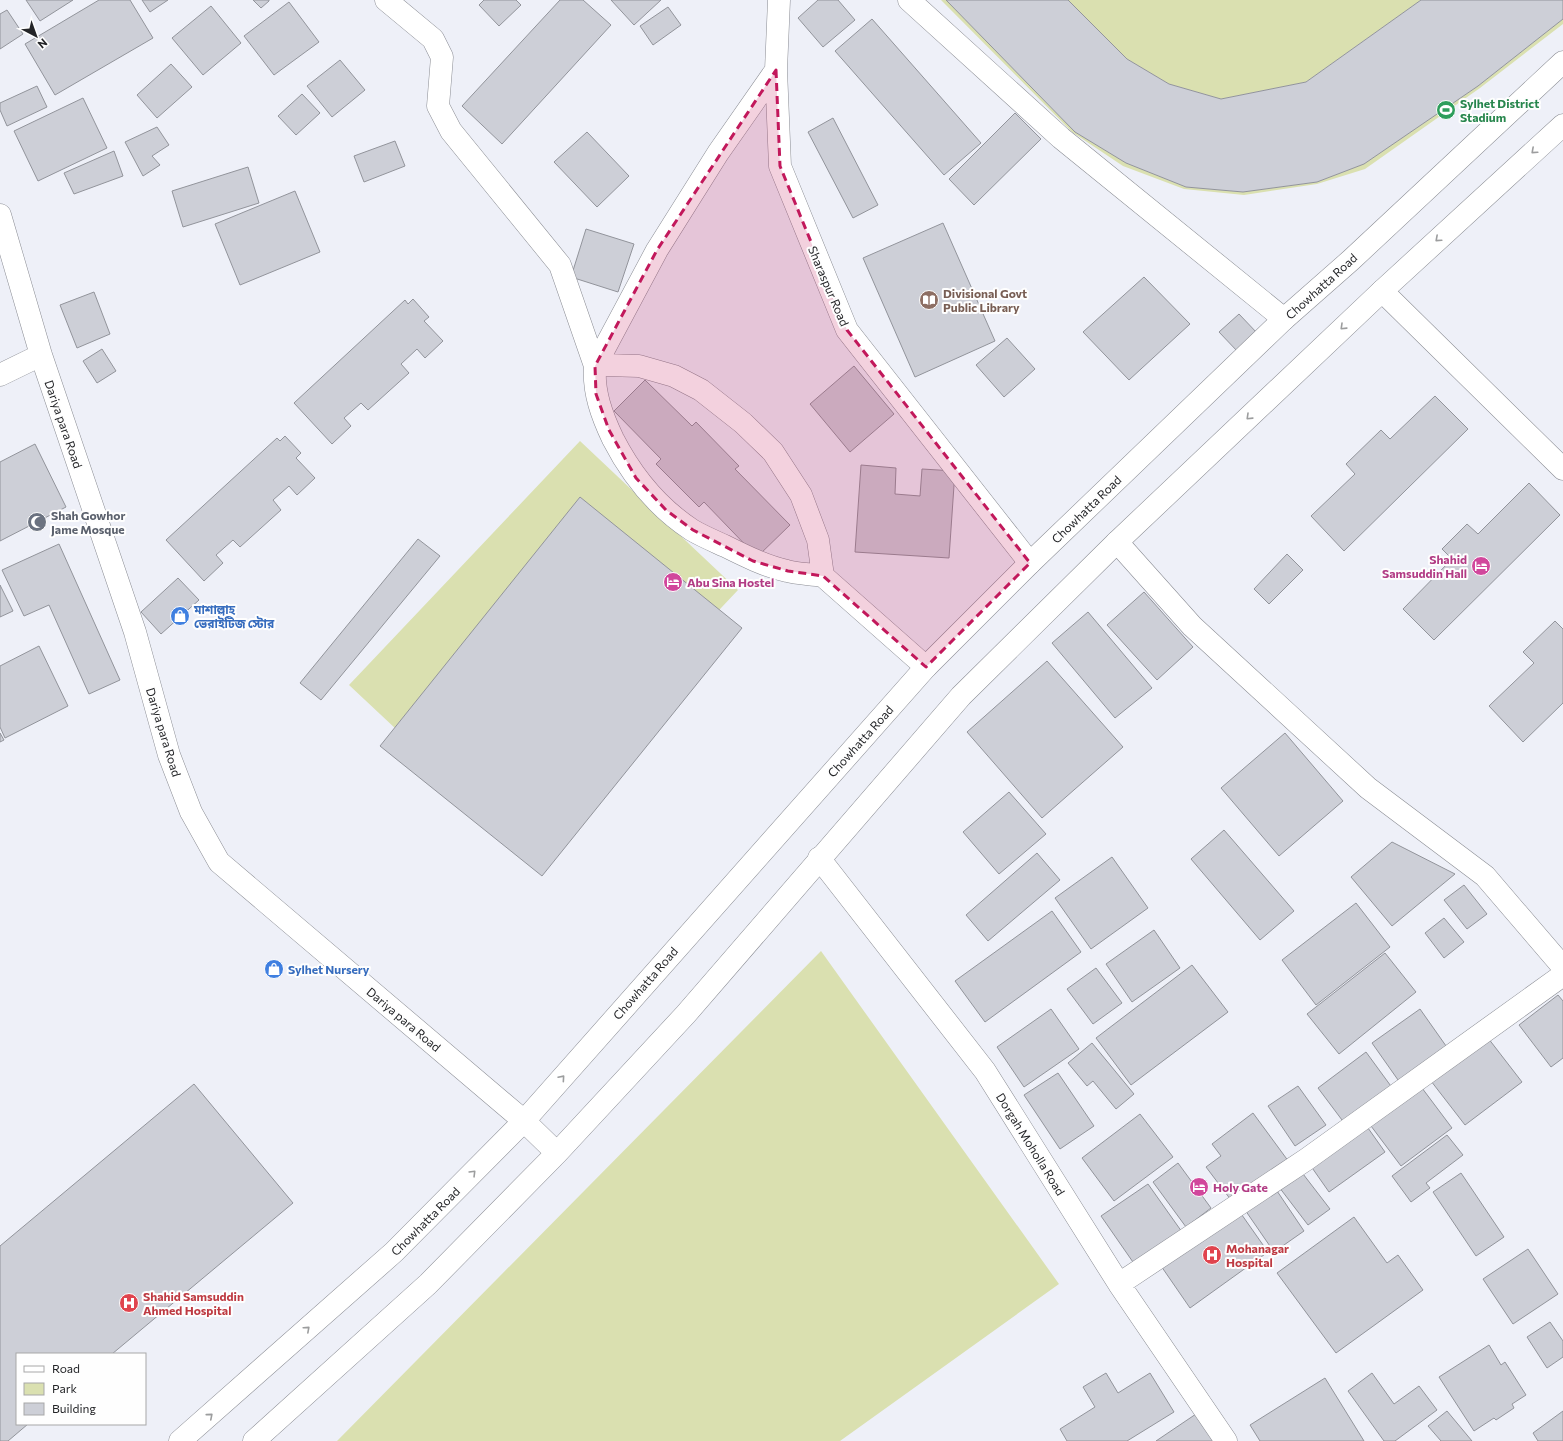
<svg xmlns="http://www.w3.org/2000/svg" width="1563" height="1441" font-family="Commissioner,'Noto Sans Bengali',sans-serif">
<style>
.green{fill:#dae0b0}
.building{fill:#cdcfd7;stroke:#92949b}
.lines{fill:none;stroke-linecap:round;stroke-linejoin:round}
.minor-casing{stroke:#8a8c93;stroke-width:23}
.major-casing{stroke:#8a8c93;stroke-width:23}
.minor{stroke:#fff;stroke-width:22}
.major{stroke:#fff;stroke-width:22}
.oneway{stroke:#9c9d9e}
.marked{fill:#c2185b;fill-opacity:0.2;stroke:#c2185b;stroke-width:3;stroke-dasharray:8 5;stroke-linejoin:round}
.labels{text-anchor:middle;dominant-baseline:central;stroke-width:4;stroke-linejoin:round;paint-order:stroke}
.leisure-label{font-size:12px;font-weight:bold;fill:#27864d;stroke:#fefefe;text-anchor:start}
.street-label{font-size:12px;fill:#242528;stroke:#fefefe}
.education-label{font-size:12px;font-weight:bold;fill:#785e54;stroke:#fefefe;text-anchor:start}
.worship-label{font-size:12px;font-weight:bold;fill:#5b616d;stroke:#fefefe;text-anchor:start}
.hotel-label{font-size:12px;font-weight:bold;fill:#b23c85;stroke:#fefefe;text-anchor:start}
.shop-label{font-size:12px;font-weight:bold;fill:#366cbe;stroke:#fefefe;text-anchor:start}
.health-label{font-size:12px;font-weight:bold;fill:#be3a42;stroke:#fefefe;text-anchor:start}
</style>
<rect width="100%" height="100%" fill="#eef0f8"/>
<path class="green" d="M 941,0 L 946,0 L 1075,132 L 1126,163 L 1186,187 L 1242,192 L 1317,182 L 1364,164 L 1478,86 L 1563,19 L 1563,24 L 1480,88 L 1365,169 L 1317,184 L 1244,195 L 1184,189 L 1123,166 L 1072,132 Z
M 1068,0 L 1421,0 L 1306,82 L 1221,99 L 1169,84 L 1127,59 Z
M 580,441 L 738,590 L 508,834 L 349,685 Z
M 821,951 L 1059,1284 L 840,1441 L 337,1441 Z"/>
<path class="building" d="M 26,0 L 73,0 L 40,21 Z
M 99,0 L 130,0 L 153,38 L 55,95 L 25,44 Z
M 142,0 L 168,0 L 150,12 Z
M 253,0 L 269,0 L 269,1 L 261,8 Z
M 484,0 L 516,0 L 521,5 L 499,26 L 479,5 Z
M 560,0 L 583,0 L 611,25 L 502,144 L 462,106 Z
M 611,0 L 661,0 L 634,25 Z
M 818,0 L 838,0 L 855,20 L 823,47 L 798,18 Z
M 946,0 L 1068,0 L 1127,59 L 1169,84 L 1221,99 L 1306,82 L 1421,0 L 1563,0 L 1563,19 L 1478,86 L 1364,164 L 1317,182 L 1243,192 L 1186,187 L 1126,163 L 1075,132 Z
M 289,2 L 319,42 L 274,75 L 244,36 Z
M 211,6 L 241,43 L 203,75 L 172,38 Z
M 668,7 L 681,25 L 653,45 L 640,26 Z
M 7,10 L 23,34 L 0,49 L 0,14 Z
M 872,19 L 981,143 L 944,175 L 835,51 Z
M 340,60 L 365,90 L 332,117 L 307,86 Z
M 171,64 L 192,87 L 157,118 L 137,95 Z
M 37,86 L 47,107 L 7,126 L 0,110 L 0,103 Z
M 302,94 L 320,113 L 296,135 L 278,116 Z
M 83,98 L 107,148 L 38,181 L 14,131 Z
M 1015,113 L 1041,139 L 974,205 L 949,179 Z
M 833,118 L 878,205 L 853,218 L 808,132 Z
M 157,127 L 169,145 L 152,156 L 160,165 L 143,176 L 125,142 Z
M 587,132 L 629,176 L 597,207 L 554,162 Z
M 395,141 L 405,166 L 364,182 L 354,156 Z
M 114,151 L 123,176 L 74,194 L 64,173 Z
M 248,167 L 259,203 L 183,227 L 172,191 Z
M 295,191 L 320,252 L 240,285 L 215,224 Z
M 943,223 L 995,341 L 915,377 L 863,258 Z
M 586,229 L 634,244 L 618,292 L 571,277 Z
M 1144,277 L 1190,324 L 1129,380 L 1083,332 Z
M 94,292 L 110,334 L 77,348 L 60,305 Z
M 413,299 L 429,317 L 424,321 L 443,341 L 425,358 L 417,349 L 401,364 L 409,373 L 368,410 L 361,403 L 344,418 L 351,426 L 332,444 L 294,403 L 405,300 L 408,304 Z
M 1239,314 L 1258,334 L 1238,352 L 1219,332 Z
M 1007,338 L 1035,369 L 1004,397 L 976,365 Z
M 102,349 L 116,371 L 97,383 L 83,361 Z
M 854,366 L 894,414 L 850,452 L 810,404 Z
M 645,380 L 692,426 L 696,422 L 739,466 L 735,469 L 790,525 L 757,557 L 704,502 L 699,507 L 656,464 L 661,459 L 614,411 Z
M 1435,396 L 1468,429 L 1344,551 L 1311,516 L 1355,474 L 1346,464 L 1381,430 L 1390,439 Z
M 285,436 L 301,453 L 296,458 L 315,478 L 297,495 L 289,486 L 273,500 L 281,510 L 240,547 L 233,540 L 216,555 L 223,563 L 204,581 L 166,540 L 277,438 L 280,441 Z
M 35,444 L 66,507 L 0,541 L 0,462 Z
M 861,465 L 896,468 L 895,494 L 920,496 L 922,469 L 955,471 L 949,558 L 855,552 Z
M 1529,483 L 1560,515 L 1434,640 L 1403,609 L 1452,559 L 1442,549 L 1467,524 L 1478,534 Z
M 580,497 L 742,628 L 542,876 L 380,746 Z
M 418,539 L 440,556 L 321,700 L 300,683 Z
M 59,544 L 120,680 L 89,694 L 49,605 L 24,616 L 2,570 Z
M 1287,554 L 1303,570 L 1269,604 L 1254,589 Z
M 178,578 L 199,600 L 161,634 L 141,612 Z
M 0,585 L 13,611 L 0,617 Z
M 1144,592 L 1193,647 L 1157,680 L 1107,625 Z
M 1088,612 L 1152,688 L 1115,718 L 1052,643 Z
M 1555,621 L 1563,629 L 1563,703 L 1523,742 L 1489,706 L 1534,663 L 1523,652 Z
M 39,646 L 68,706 L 5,738 L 0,727 L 0,666 Z
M 1047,661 L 1123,747 L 1042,818 L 967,732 Z
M 0,733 L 4,740 L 0,742 Z
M 1285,733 L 1343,801 L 1279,856 L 1221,788 Z
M 1009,792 L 1046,834 L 999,874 L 963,832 Z
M 1224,830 L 1294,911 L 1260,940 L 1191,859 Z
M 1392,842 L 1455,874 L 1392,926 L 1351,877 Z
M 1037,853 L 1060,880 L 988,941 L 966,915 Z
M 1112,857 L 1148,908 L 1091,949 L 1055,898 Z
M 1464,885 L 1487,914 L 1467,929 L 1444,900 Z
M 1356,903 L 1390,947 L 1316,1005 L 1282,960 Z
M 1052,911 L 1081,952 L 985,1022 L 955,981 Z
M 1444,918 L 1464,942 L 1444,958 L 1425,933 Z
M 1154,930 L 1180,968 L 1132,1002 L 1106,964 Z
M 1385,953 L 1416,992 L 1339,1054 L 1307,1014 Z
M 1192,965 L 1228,1012 L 1131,1085 L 1096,1038 Z
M 1096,968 L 1122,1003 L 1093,1024 L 1067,989 Z
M 1558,995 L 1563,1001 L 1563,1058 L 1551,1067 L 1519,1025 Z
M 1051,1009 L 1079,1049 L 1024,1087 L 997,1047 Z
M 1420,1009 L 1451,1053 L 1403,1087 L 1372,1043 Z
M 1488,1038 L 1522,1082 L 1465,1125 L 1431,1081 Z
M 1092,1043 L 1134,1094 L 1116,1109 L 1093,1081 L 1087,1086 L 1068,1063 Z
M 1366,1052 L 1396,1093 L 1348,1128 L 1318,1088 Z
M 1058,1073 L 1094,1126 L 1060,1149 L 1024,1095 Z
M 194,1084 L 293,1203 L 112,1354 L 17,1354 L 17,1424 L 28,1424 L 8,1441 L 0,1441 L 0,1246 Z
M 1419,1084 L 1452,1128 L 1401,1166 L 1368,1122 Z
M 1298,1086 L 1326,1125 L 1295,1146 L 1268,1106 Z
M 1253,1113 L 1289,1162 L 1234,1204 L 1206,1167 L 1221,1156 L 1212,1144 Z
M 1140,1114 L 1173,1157 L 1114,1201 L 1082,1158 Z
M 1363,1121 L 1385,1152 L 1329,1192 L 1308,1162 Z
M 1447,1135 L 1463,1155 L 1426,1183 L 1430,1188 L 1411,1202 L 1392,1176 Z
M 1178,1163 L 1211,1208 L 1186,1227 L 1153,1182 Z
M 1300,1170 L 1330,1209 L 1308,1225 L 1279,1187 Z
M 1461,1173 L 1504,1237 L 1476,1256 L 1433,1192 Z
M 1148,1184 L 1182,1232 L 1135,1265 L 1101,1216 Z
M 1273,1185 L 1304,1231 L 1274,1252 L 1243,1207 Z
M 1237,1208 L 1268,1252 L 1190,1308 L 1159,1263 Z
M 1354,1217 L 1387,1263 L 1398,1255 L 1423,1290 L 1336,1353 L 1277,1273 Z
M 1528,1249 L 1558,1294 L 1513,1324 L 1483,1279 Z
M 1550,1322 L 1563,1341 L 1563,1357 L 1547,1368 L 1527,1337 Z
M 1489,1345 L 1501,1365 L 1505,1362 L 1526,1395 L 1512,1404 L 1514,1408 L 1496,1420 L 1494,1418 L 1474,1431 L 1439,1377 Z
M 1106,1373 L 1118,1393 L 1150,1373 L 1174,1412 L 1127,1441 L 1067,1441 L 1060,1429 L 1095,1407 L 1083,1387 Z
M 1372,1373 L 1394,1404 L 1419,1386 L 1437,1410 L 1395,1441 L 1384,1441 L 1348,1391 Z
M 1325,1378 L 1364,1441 L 1260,1441 L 1250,1425 Z
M 1447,1411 L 1472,1441 L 1441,1441 L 1428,1426 Z
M 1563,1411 L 1563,1441 L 1538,1441 L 1533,1433 Z
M 1196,1414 L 1214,1441 L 1156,1441 Z"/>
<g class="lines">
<defs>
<path id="minor" d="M 386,0 L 433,39 L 442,57 L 438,106 L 451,131 L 560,265 L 595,366
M 779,0 L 776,70 L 780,166 L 847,330 L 1030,563
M 909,0 L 1061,138 L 1284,319
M 0,215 L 41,355 L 135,632 L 169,755 L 191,812 L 219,862 L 524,1121
M 1382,291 L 1563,469
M 605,365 L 639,366 L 674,376 L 701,390 L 743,423 L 773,452 L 801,495 L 818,540 L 823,576 C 811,574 798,574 787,571 C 765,566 745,556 725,546 C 714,541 702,536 692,530 C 657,507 632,476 613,439 C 602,416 593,392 595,366 Z
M 595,366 L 657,250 L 718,153 L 776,70
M 0,375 L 41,355
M 1117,542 L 1192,626 L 1368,788 L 1485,876 L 1563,967
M 823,576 L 926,667
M 819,858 L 985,1071 L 1119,1284 L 1226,1441
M 1119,1284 L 1307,1159 L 1563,975"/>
<path id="major" d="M 524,1121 L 557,1153
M 180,1441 L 394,1252 L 524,1121 L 926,667 L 1030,563 L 1284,319 L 1351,260 L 1563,62
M 254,1441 L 428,1284 L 557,1153 L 686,1014 L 961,696 L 1117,542 L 1382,291 L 1563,125"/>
</defs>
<use href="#minor" class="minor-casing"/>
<use href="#major" class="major-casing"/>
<use href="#minor" class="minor"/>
<use href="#major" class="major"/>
</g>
<defs><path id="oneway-chevron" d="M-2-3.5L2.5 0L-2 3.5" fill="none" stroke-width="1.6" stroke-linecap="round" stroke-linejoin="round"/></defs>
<g class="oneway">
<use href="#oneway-chevron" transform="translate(1534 151) rotate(138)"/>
<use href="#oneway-chevron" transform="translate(1438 239) rotate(138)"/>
<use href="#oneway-chevron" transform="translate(1343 327) rotate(136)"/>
<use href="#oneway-chevron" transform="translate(1249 417) rotate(136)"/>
<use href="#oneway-chevron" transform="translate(562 1078) rotate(-49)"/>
<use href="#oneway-chevron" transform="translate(473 1173) rotate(-45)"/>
<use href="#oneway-chevron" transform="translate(307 1329) rotate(-42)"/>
<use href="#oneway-chevron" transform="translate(210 1416) rotate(-41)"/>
</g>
<path class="marked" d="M 776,70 L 780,166 L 847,330 L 1030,563 L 926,667 L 823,576 L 788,571 L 753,561 L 693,530 L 666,510 L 636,478 L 609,430 L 596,394 L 595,366 L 657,250 Z"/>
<defs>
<symbol id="stadium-disc" viewBox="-11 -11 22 22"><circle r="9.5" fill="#2e9e5b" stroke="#fefefe"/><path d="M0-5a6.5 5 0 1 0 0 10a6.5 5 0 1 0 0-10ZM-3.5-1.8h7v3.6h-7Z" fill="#fff"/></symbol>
<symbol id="library-disc" viewBox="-11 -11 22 22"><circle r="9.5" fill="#8d6e63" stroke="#fefefe"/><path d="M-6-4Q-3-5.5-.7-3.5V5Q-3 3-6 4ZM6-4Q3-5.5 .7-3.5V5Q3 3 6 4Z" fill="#fff"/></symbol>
<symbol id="mosque-disc" viewBox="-11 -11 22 22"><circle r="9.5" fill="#6b7280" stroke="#fefefe"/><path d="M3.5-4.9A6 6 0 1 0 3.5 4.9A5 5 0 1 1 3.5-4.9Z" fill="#fff"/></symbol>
<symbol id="hotel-disc" viewBox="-11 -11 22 22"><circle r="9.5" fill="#d1479c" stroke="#fefefe"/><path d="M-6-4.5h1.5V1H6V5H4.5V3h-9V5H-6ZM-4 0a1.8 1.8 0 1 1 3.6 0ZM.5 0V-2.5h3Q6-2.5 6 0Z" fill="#fff"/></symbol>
<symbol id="shop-disc" viewBox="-11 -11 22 22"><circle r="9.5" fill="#3f7fe0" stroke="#fefefe"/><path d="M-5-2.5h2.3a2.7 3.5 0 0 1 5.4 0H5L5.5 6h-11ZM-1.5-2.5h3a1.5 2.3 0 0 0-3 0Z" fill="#fff"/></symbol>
<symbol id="hospital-disc" viewBox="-11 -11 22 22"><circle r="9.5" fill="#e0444e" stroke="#fefefe"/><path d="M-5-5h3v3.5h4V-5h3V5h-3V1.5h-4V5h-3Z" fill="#fff"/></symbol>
</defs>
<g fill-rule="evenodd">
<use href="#stadium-disc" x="1435" y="99" width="22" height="22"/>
<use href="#library-disc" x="918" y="289" width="22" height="22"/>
<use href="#mosque-disc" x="26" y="511" width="22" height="22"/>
<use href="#hotel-disc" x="1470" y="555" width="22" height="22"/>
<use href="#hotel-disc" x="662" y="571" width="22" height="22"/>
<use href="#shop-disc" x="169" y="605" width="22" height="22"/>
<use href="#shop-disc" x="263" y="958" width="22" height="22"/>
<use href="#hotel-disc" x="1188" y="1176" width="22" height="22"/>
<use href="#hospital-disc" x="1201" y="1244" width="22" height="22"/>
<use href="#hospital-disc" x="118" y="1292" width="22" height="22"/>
</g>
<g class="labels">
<g class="leisure-label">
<text x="1460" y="103">Sylhet District<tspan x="1460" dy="14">Stadium</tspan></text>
</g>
<g class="street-label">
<text transform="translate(829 286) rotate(67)">Sharaspur Road</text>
<text transform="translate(1321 286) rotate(-42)">Chowhatta Road</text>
<text transform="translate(64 424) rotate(71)">Dariya para Road</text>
<text transform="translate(1086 509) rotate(-44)">Chowhatta Road</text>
<text transform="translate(164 732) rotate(73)">Dariya para Road</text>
<text transform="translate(860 741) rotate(-48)">Chowhatta Road</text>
<text transform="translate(645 983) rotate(-49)">Chowhatta Road</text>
<text transform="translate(404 1019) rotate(40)">Dariya para Road</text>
<text transform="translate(1031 1144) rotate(58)">Dorgah Moholla Road</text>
<text transform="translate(425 1221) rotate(-45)">Chowhatta Road</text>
</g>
<g class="education-label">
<text x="943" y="293">Divisional Govt<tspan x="943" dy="14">Public Library</tspan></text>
</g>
<g class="worship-label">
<text x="51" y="515">Shah Gowhor<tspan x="51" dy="14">Jame Mosque</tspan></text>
</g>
<g class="hotel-label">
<text x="1467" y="559" text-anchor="end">Shahid<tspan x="1467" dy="14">Samsuddin Hall</tspan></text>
<text x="687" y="582">Abu Sina Hostel</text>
<text x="1213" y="1187">Holy Gate</text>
</g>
<g class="shop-label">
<text x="194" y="609">মাশাল্লাহ<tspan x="194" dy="14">ভেরাইটিজ স্টোর</tspan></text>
<text x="288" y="969">Sylhet Nursery</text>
</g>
<g class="health-label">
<text x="1226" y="1248">Mohanagar<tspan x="1226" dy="14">Hospital</tspan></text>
<text x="143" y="1296">Shahid Samsuddin<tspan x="143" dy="14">Ahmed Hospital</tspan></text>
</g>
</g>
<rect x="16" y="1353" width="130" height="72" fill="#fefefe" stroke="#a7a7a8"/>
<rect x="24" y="1366" width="20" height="6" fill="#ffffff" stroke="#a7a7a8"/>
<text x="52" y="1373" font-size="12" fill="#242528">Road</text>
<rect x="24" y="1383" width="20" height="12" fill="#dae0b0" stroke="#a7a7a8"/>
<text x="52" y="1393" font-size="12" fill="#242528">Park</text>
<rect x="24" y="1403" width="20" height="12" fill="#cdcfd7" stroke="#a7a7a8"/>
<text x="52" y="1413" font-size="12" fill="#242528">Building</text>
<g transform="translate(36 36) rotate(139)" stroke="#fefefe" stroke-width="3" paint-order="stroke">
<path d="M0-3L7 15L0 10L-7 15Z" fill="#242528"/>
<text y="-6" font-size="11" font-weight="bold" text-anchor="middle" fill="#242528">N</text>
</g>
</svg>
